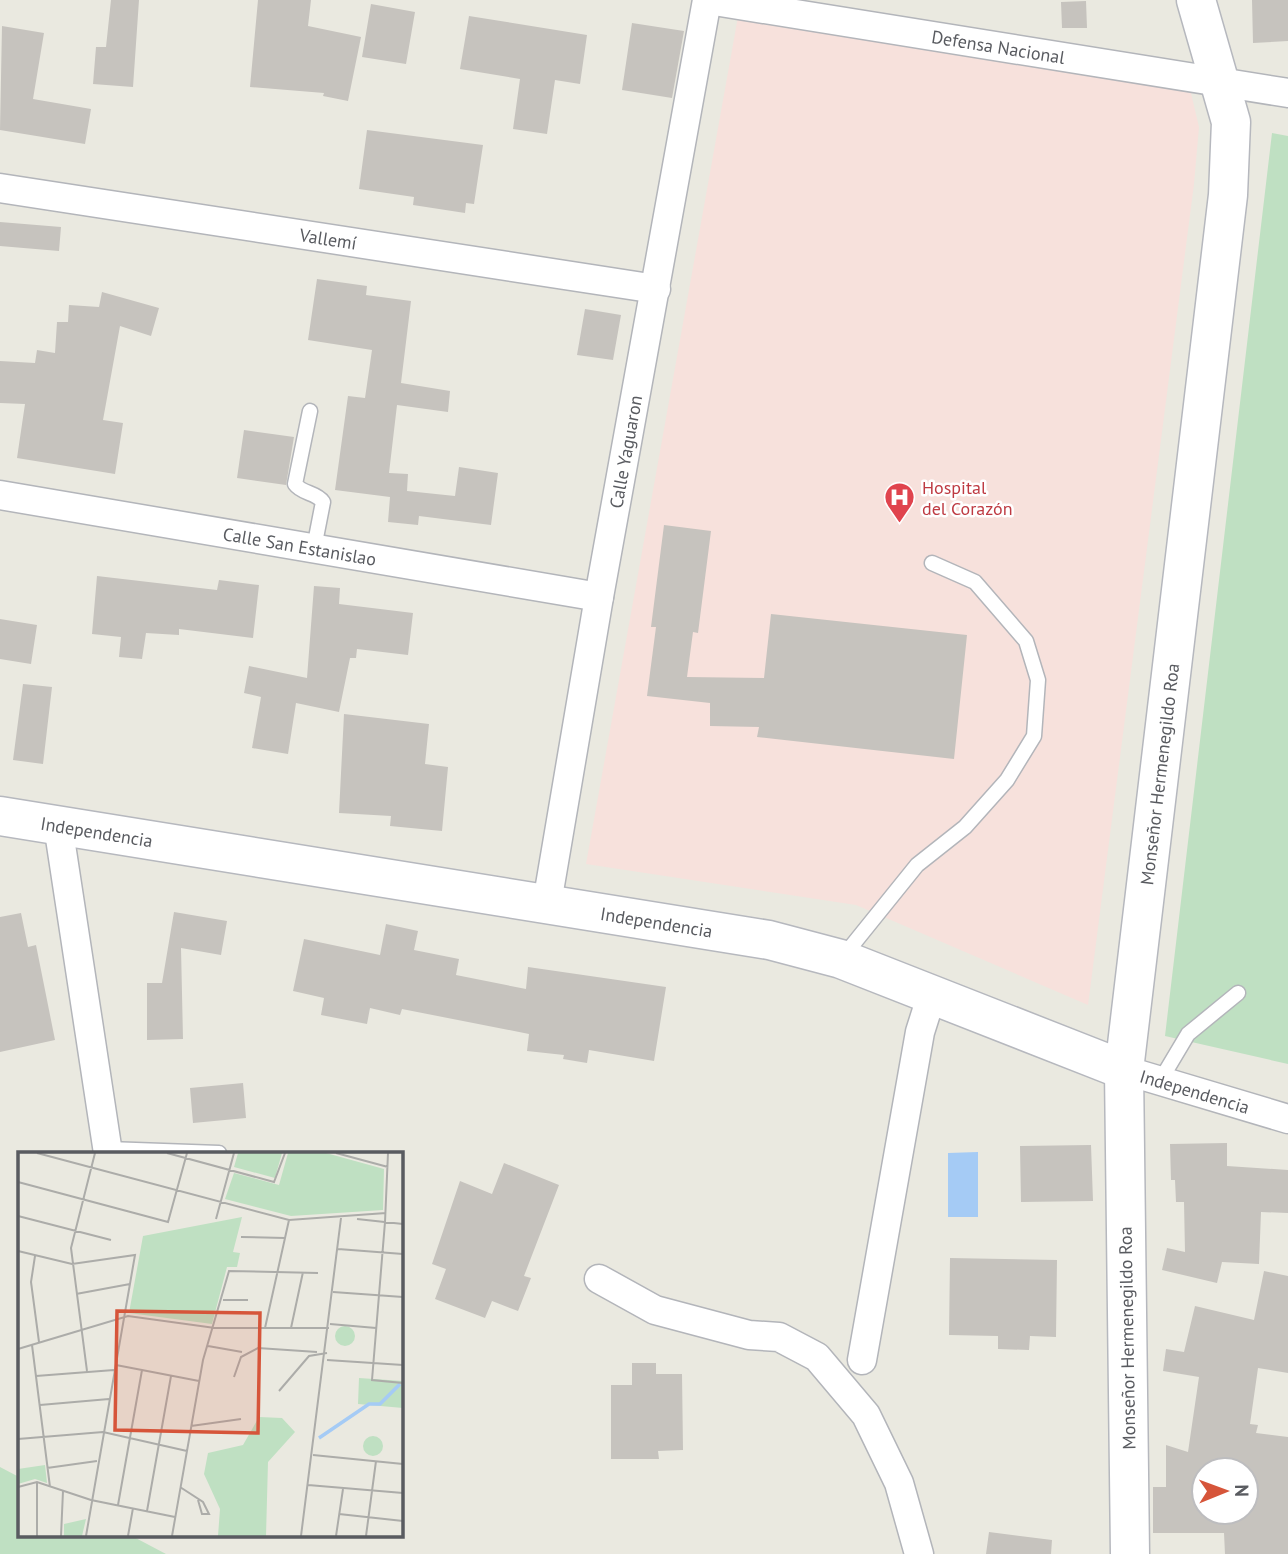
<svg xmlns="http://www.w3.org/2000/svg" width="1288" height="1554" font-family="'PT Sans',sans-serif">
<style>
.medical{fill:#f7e1dc}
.green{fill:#bfe0c2}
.water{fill:#a5cbf5}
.building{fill:#c6c3be;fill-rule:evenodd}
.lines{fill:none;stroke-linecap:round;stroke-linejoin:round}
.lane-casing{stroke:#b3b5ba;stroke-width:17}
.street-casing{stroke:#b3b5ba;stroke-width:31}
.secondary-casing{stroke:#b6b8be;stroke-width:41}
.lane{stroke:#fff;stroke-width:14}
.street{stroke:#fff;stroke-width:28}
.secondary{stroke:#fff;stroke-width:38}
.labels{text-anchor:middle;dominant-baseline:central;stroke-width:5;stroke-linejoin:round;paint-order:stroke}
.street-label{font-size:18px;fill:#595b60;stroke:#fff}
.health-label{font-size:18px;fill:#be3a42;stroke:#fff;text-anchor:start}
.inset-river{fill:none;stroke:#a5cbf5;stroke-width:3.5}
.inset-road{fill:none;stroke:#acaca9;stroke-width:2}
.view{fill:#d6553a;fill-opacity:0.15;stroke:#d6553a;stroke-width:3.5}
.inset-edge{fill:none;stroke:#595b60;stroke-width:3.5}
</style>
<rect width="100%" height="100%" fill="#eae9e0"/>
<path class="medical" d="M 739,11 L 1190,89 L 1199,127 L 1194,184 L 1088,1005 L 856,905 L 586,864 Z"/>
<path class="green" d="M 1272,133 L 1288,136 L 1288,1064 L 1165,1036 Z
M 0,1467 L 19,1477 L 19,1535 L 130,1535 L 166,1554 L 0,1554 Z"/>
<path class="water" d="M 978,1152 L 978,1217 L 948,1217 L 948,1153 Z"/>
<path class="building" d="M 111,0 L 139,0 L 133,87 L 93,84 L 96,47 L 106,47 Z
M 258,0 L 311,0 L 308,26 L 361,37 L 348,101 L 323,96 L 324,93 L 250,87 Z
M 1252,0 L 1288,0 L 1288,41 L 1253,43 Z
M 1086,1 L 1087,28 L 1062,28 L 1061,2 Z
M 371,4 L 415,12 L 406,64 L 362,57 Z
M 469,16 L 587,35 L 580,84 L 555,80 L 547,134 L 513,129 L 520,79 L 460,69 Z
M 632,23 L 684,31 L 672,98 L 622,90 Z
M 2,26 L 44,33 L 33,99 L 91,109 L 85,144 L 0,130 Z
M 367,130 L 483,145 L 474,204 L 466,203 L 465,213 L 413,205 L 414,197 L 359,189 Z
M 0,222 L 61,227 L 59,251 L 0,246 Z
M 317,279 L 367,286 L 366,295 L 411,301 L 401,383 L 450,391 L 448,412 L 397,405 L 389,473 L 408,474 L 407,491 L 455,496 L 459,467 L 498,473 L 491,525 L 419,516 L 418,525 L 388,522 L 390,497 L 335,490 L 348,396 L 365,398 L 372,350 L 308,340 Z
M 102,292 L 159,308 L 151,336 L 120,326 L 103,420 L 123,423 L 115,474 L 17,458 L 25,404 L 0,403 L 0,361 L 35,363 L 37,350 L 55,353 L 57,322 L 68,322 L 69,305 L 99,307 Z
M 585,309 L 621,315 L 613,360 L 577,355 Z
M 244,430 L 294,437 L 286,485 L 237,478 Z
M 664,525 L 711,531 L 698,633 L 693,632 L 687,677 L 764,678 L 771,614 L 967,635 L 954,759 L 757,737 L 759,727 L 710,726 L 710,703 L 647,696 L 656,627 L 651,627 Z
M 97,576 L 217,590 L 219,580 L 259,585 L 253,638 L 179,629 L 179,635 L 146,633 L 142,659 L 119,657 L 121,637 L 92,634 Z
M 314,586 L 340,588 L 339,604 L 413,613 L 408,655 L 357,649 L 356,658 L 350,658 L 339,712 L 296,703 L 288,754 L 252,748 L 261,697 L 244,693 L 249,666 L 307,678 Z
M 0,619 L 37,625 L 31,664 L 0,659 Z
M 23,684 L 52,687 L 43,764 L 13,760 Z
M 344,714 L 429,724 L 425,764 L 448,767 L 442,831 L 390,826 L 391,816 L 339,813 Z
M 174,912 L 227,921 L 221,955 L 181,948 L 183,1039 L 147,1040 L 147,983 L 162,983 Z
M 21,913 L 28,947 L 36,945 L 55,1040 L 0,1052 L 0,917 Z
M 386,924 L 418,931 L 414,950 L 459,959 L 456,975 L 526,989 L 528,967 L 666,987 L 654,1061 L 589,1050 L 587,1063 L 563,1059 L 564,1055 L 527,1051 L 529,1034 L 402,1009 L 400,1015 L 370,1008 L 367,1024 L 321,1015 L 324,998 L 293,991 L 304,939 L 380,955 Z
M 243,1083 L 246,1118 L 193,1123 L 190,1088 Z
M 1227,1143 L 1227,1166 L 1288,1170 L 1288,1213 L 1261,1212 L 1259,1264 L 1222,1262 L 1217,1283 L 1162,1270 L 1167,1248 L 1185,1252 L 1184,1202 L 1176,1202 L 1175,1180 L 1171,1180 L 1170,1144 Z
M 1091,1145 L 1093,1201 L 1021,1202 L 1020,1146 Z
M 504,1163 L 559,1185 L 524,1276 L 531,1278 L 518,1311 L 492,1301 L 485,1318 L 435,1299 L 446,1269 L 432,1264 L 460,1181 L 492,1194 Z
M 950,1258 L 1057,1260 L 1056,1337 L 1030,1336 L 1029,1350 L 998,1349 L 998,1336 L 949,1335 Z
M 1264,1271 L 1288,1276 L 1288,1373 L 1258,1368 L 1250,1424 L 1258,1425 L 1256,1433 L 1288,1437 L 1288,1554 L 1225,1554 L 1224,1533 L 1153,1533 L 1153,1487 L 1166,1487 L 1166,1445 L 1188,1452 L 1199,1377 L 1163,1371 L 1166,1349 L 1184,1352 L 1195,1306 L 1254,1320 ZM 1204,1470 L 1246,1470 L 1246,1512 L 1204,1512 Z
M 632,1363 L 656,1363 L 656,1374 L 682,1374 L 683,1450 L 658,1451 L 659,1459 L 611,1459 L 611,1385 L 632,1385 Z
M 989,1532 L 1052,1540 L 1051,1554 L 986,1554 Z"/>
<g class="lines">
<defs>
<path id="lane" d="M 310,411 L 295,484 C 302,494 316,492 323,502 L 314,548
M 842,958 L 917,865 L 965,827 L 1007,780 L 1034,736 L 1038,680 L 1026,641 L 975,582 L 932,563
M 1160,1081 L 1188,1034 L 1238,993
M 108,1149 L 219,1153"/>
<g id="street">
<path id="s1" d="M 708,0 L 1288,93"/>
<path id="s2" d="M 0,188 L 656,289"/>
<path id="s3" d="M 0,495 L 599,597"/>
<path d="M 58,825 L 108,1153"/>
<path id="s4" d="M 547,903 L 599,597 L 707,0"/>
<path id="s5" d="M 1124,1070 L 1288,1119"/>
<path d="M 599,1279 L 655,1310 L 749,1335 L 779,1337 L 817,1357 L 866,1415 L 899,1483 L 919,1554"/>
<path d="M 862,1360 L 920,1032 L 932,994"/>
</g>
<g id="secondary">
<path id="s6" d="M 0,816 L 769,940 L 841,959 L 1124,1070"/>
<path id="s7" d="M 1130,1554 L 1124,1070 L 1228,195 L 1231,122 L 1196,0"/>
</g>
</defs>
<use href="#lane" class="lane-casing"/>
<use href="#street" class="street-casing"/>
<use href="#secondary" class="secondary-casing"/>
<use href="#lane" class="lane"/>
<use href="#street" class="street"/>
<use href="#secondary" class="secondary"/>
</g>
<defs>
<symbol id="hospital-pin" viewBox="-11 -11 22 30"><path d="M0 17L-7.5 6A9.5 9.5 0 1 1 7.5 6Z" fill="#e0444e" stroke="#fff"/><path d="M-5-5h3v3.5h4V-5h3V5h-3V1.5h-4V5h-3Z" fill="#fff"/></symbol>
</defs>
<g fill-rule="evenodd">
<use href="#hospital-pin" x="882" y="480" width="35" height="47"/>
</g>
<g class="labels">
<g class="street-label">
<text stroke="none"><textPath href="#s1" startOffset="294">Defensa Nacional</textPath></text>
<text stroke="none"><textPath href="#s2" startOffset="332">Vallemí</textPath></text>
<text stroke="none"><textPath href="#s4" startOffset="458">Calle Yaguaron</textPath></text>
<text stroke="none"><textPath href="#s3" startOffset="304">Calle San Estanislao</textPath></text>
<text stroke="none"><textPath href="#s7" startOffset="782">Monseñor Hermenegildo Roa</textPath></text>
<text stroke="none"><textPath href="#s6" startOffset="98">Independencia</textPath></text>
<text stroke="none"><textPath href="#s6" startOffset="665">Independencia</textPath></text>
<text stroke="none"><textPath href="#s5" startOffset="74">Independencia</textPath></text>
<text transform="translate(1127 1338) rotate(-91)">Monseñor Hermenegildo Roa</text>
</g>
<g class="health-label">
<text x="922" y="487">Hospital<tspan x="922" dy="21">del Corazón</tspan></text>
</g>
</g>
<g transform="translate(18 1152)">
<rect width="385" height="385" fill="#eae9e0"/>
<path d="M 220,1 L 264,1 L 257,26 L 216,15 ZM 270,1 L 308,1 L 366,17 L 365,58 L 273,64 L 207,47 L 216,21 L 261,33 ZM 224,65 L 215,100 L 222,101 L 219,115 L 209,115 L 194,172 L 111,161 L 125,84 ZM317 184a10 10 0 1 1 20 0a10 10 0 1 1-20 0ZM 341,226 L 385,229 L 385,256 L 340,252 ZM 241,265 L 264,266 L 277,280 L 250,310 L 248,384 L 200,384 L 202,357 L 186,322 L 190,301 L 225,293 ZM345 294a10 10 0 1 1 20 0a10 10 0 1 1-20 0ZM 27,313 L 29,331 L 17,327 L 0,332 L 0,317 ZM 68,367 L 64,384 L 46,384 L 46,372 Z" fill="#bfe0c2"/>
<path class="inset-river" d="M 301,286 L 351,252 L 362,252 L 382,232"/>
<path class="inset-road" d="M 19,1 L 271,68 L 368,61M 149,1 L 256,30 L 267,1M 318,1 L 370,15M 0,30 L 150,70 L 169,1M 0,64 L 93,88M 198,67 L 216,1M 339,67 L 385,72M 367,70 L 354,228 L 385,231M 367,70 L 370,1M 223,85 L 267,86M 320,97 L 385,102M 0,99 L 54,112 L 117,103 L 68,384M 17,104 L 13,130 L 21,190M 315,140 L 385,145M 58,142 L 112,132M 205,148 L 230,148M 312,172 L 358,176M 247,176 L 271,68M 273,176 L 285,120M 14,193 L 32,335M 190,194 L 224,200M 0,197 L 110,164 L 197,176 L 311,176M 309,208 L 385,213M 98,213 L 181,229M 69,219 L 53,96 L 77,1M 18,224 L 96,218M 216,225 L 223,205 L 240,196 L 299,200M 261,239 L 291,204 L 309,201M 22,253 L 91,247M 173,274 L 223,267M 0,287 L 85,280 L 169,299M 295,303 L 385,312M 29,316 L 79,309M 19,330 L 19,384M 290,333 L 385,341M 0,335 L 19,330 L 73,348 L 157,365M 162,335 L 185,350 L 191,362 L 184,362 L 180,348M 100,353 L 124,218M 129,359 L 153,224M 321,362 L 385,369M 43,384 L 45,339M 110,384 L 115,356M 154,384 L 185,208 L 211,119 L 300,121M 283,384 L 323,66M 318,384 L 325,337M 348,384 L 358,309"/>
<path class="view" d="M 99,159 L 242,161 L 240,281 L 97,278 Z"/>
<rect width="385" height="385" class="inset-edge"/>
</g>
<g transform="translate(1225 1491) rotate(89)"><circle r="33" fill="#ffffff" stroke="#bdbdbf" stroke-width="2"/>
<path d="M0-5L12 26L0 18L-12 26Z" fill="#d6553a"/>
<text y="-10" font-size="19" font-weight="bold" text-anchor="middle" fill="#595b60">N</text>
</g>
</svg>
